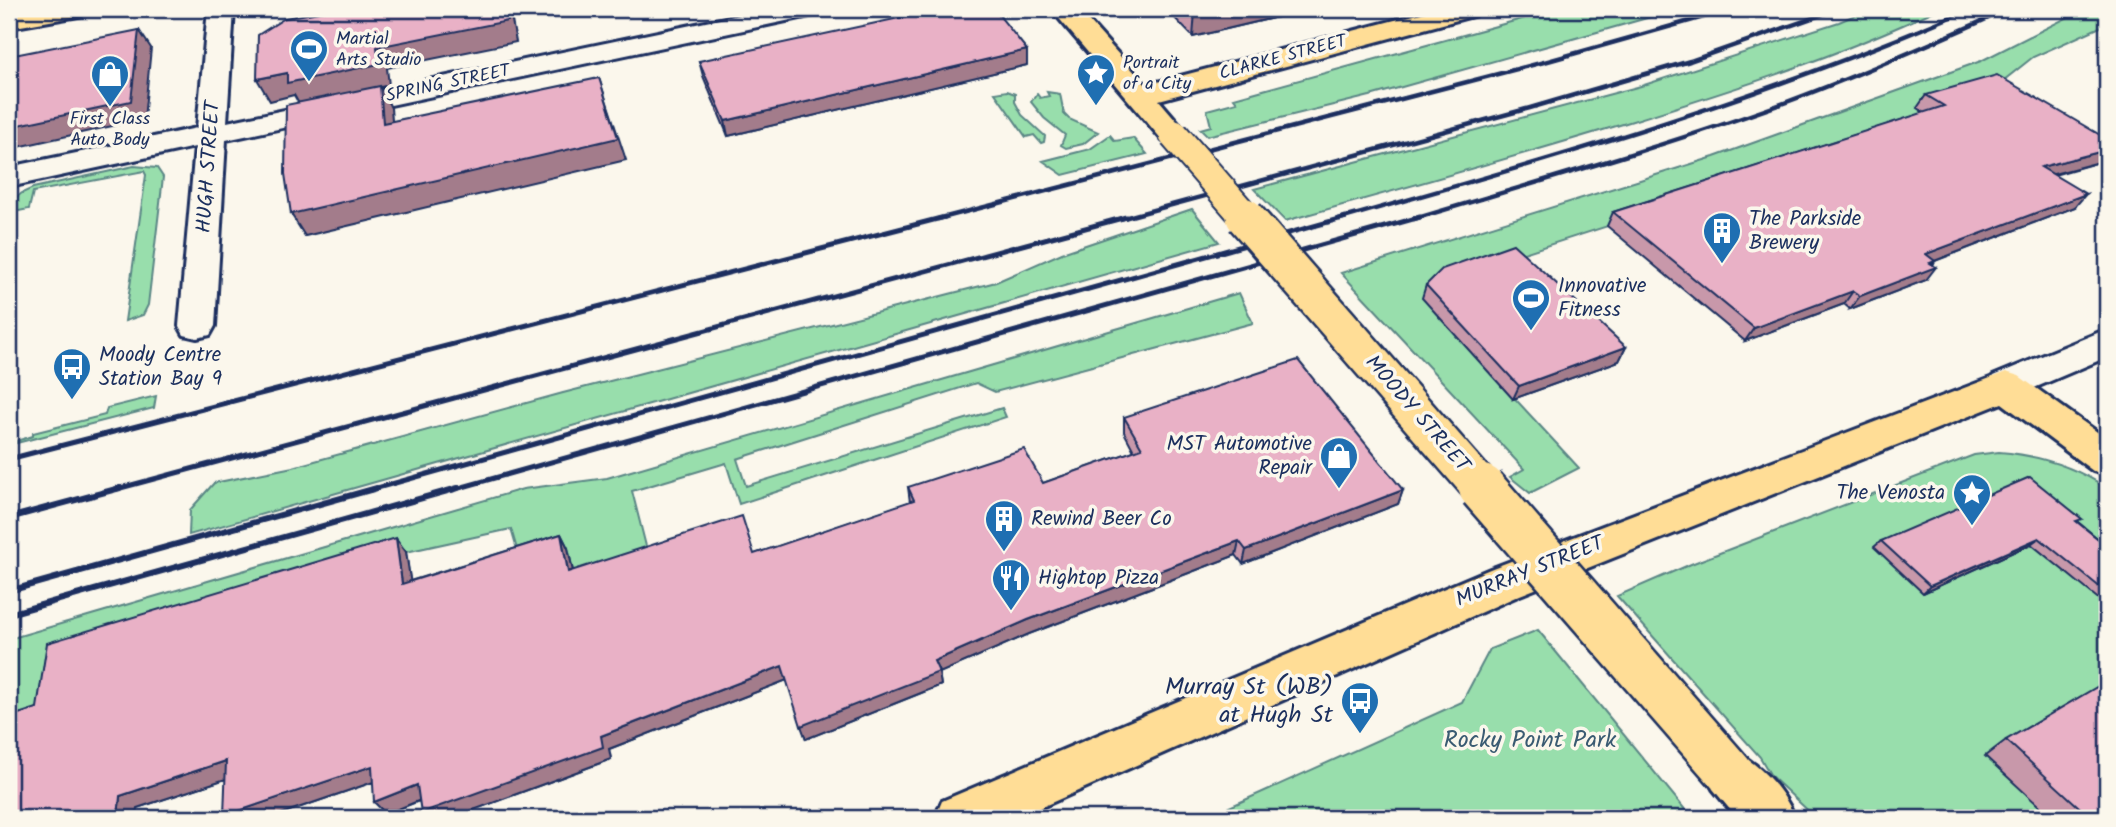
<svg xmlns="http://www.w3.org/2000/svg" width="2116" height="827" font-family="Kalam,sans-serif">
<style>
.green{fill:#98deac;stroke:#5a8685;stroke-width:2}
.lines{fill:none;stroke-linecap:round;stroke-linejoin:round}
.minor-casing{stroke:#1b2f5e;stroke-width:6}
.major-casing{stroke:#1b2f5e;stroke-width:6}
.minor{fill:#fbf7ec;fill-rule:evenodd}
.major{fill:#ffdd96;fill-rule:evenodd}
.rail-far2{stroke:#1b2f5e;stroke-width:4.5}
.rail-far1{stroke:#1b2f5e;stroke-width:5}
.rail{stroke:#1b2f5e;stroke-width:6}
.major-bridge-far2-casing{stroke:#1b2f5e;stroke-width:33;stroke-linecap:butt}
.major-bridge-far1-casing{stroke:#1b2f5e;stroke-width:42;stroke-linecap:butt}
.major-bridge-casing{stroke:#1b2f5e;stroke-width:51;stroke-linecap:butt}
.major-bridge-far2{stroke:#ffdd96;stroke-width:29}
.major-bridge-far1{stroke:#ffdd96;stroke-width:37}
.major-bridge{stroke:#ffdd96;stroke-width:46}
.wall{fill:#c898aa;stroke:#1b2f5e;stroke-width:2}
.shaded-wall{fill:#a37c8b;stroke:#1b2f5e;stroke-width:2}
.building{fill:#e9b1c6;stroke:#1b2f5e;stroke-width:2}
.labels{text-anchor:middle;dominant-baseline:central;stroke-width:7;stroke-linejoin:round;paint-order:stroke}
.far-poi-label{font-size:18px;fill:#1b2f5e;stroke:#fbf7ec;text-anchor:start}
.far-street-label{font-size:18px;fill:#1b2f5e;stroke:#fbf7ec}
.street-label{font-size:21px;fill:#1b2f5e;stroke:#fbf7ec}
.poi-label{font-size:21px;fill:#1b2f5e;stroke:#fbf7ec;text-anchor:start}
.near-poi-label{font-size:24px;fill:#1b2f5e;stroke:#fbf7ec;text-anchor:end}
.near-park-label{font-size:24px;fill:#3a5b72;stroke:#fbf7ec}
</style>
<rect width="100%" height="100%" fill="#fbf7ec"/>
<filter id="ink" filterUnits="userSpaceOnUse"><feTurbulence type="fractalNoise" baseFrequency=".0143" numOctaves="2"/><feDisplacementMap in="SourceGraphic" scale="14" xChannelSelector="R" yChannelSelector="G"/><feConvolveMatrix kernelMatrix="1 2 1 2 8 2 1 2 1" color-interpolation-filters="sRGB"/></filter>
<g filter="url(#ink)">
<path class="green" d="M 1558,9 L 1679,9 L 1370,96 L 1207,136 L 1200,129 L 1211,126 L 1207,110 L 1237,102 L 1234,98 Z
M 1869,9 L 1938,9 C 1837,57 1730,91 1623,124 C 1511,158 1398,190 1285,221 L 1254,189 L 1641,86 L 1839,22 Z
M 2084,9 L 2107,9 L 2107,24 L 2033,57 L 1999,84 L 1918,108 L 1934,121 L 1508,258 L 1435,312 L 1579,468 L 1530,493 L 1510,477 L 1524,469 L 1341,273 L 1714,157 L 1981,61 Z
M 1007,91 L 1015,94 L 1015,102 L 1022,115 L 1045,136 L 1044,142 L 1041,143 L 1034,135 L 1026,137 L 995,93 Z
M 1047,92 L 1060,94 L 1064,114 L 1069,119 L 1098,132 L 1083,144 L 1066,148 L 1061,145 L 1065,135 L 1044,118 L 1031,102 L 1037,94 L 1040,98 L 1049,96 Z
M 1110,135 L 1115,141 L 1133,138 L 1147,154 L 1063,175 L 1043,161 L 1090,149 Z
M 134,166 L 157,168 L 163,177 L 148,305 L 143,315 L 125,321 L 146,175 L 144,171 L 33,192 L 29,209 L 9,213 L 9,203 L 22,193 L 33,188 Z
M 1192,209 L 1219,242 L 189,535 L 190,510 L 214,483 L 293,467 L 563,393 L 996,282 L 1062,253 Z
M 1239,293 L 1253,323 L 995,392 L 976,383 L 737,459 L 746,486 L 1002,408 L 1006,417 L 739,504 L 726,463 L 632,491 L 650,562 L 576,586 L 521,563 L 511,529 L 406,552 L 54,721 L 9,736 L 9,639 L 523,489 L 607,478 Z
M 156,396 L 154,408 L 9,445 L 9,443 L 33,436 L 33,433 L 105,415 L 107,408 Z
M 1999,452 C 2038,455 2074,466 2107,488 L 2107,818 L 1816,818 L 1771,776 L 1760,757 L 1617,596 L 1691,564 L 1974,455 Z
M 1538,630 L 1692,818 L 1205,818 L 1462,702 L 1490,649 Z"/>
<g class="lines">
<defs>
<path id="minor" d="M 208,9 L 234,9 L 227,122 L 768,9 L 818,9 L 814,15 L 805,17 L 226,140 L 215,326 L 210,335 L 197,338 L 184,335 L 179,326 L 195,147 L 9,187 L 9,167 L 197,128 Z
M 2107,329 L 2107,357 L 2006,400 L 1993,396 L 1987,386 L 1993,376 Z"/>
<path id="major" d="M 28,9 L 86,9 L 82,15 L 73,17 L 9,28 L 9,12 Z
M 1051,9 L 1078,9 L 1146,85 L 1437,9 L 1480,9 L 1476,15 L 1159,100 L 1189,135 L 1185,141 L 1174,144 L 1163,141 Z
M 2006,372 L 2019,376 L 2107,439 L 2107,475 L 2093,471 L 2002,403 L 1520,595 L 1017,818 L 935,818 L 942,801 L 1490,569 Z
M 1730,750 C 1758,761 1784,790 1795,818 L 1737,818 L 1713,789 L 1705,773 L 1713,757 Z"/>
</defs>
<use href="#minor" class="minor-casing"/>
<use href="#major" class="major-casing"/>
<use href="#minor" class="minor"/>
<use href="#major" class="major"/>
<path class="rail-far2" d="M 938,219 L 1548,61 L 1732,9
M 1120,219 L 1530,108 L 1690,61 L 1838,9
M 1340,219 C 1553,159 1765,98 1969,9
M 1414,219 C 1537,182 1662,147 1784,103 C 1860,75 1935,42 2009,9"/>
<path class="rail-far1" d="M 9,459 L 945,217
M 113,490 L 1126,217
M 370,490 L 1346,217
M 452,490 L 1420,217"/>
<path class="rail" d="M 9,518 L 120,488
M 9,591 L 377,488
M 9,614 L 458,488"/>
<defs>
<path id="major-bridge-far2" d="M 1174,135 L 1247,219"/>
<path id="major-bridge-far1" d="M 1245,217 L 1483,490"/>
<path id="major-bridge" d="M 1482,488 L 1730,773"/>
</defs>
<use href="#major-bridge-far2" class="major-bridge-far2-casing"/>
<use href="#major-bridge-far1" class="major-bridge-far1-casing"/>
<use href="#major-bridge" class="major-bridge-casing"/>
<use href="#major-bridge-far2" class="major-bridge-far2"/>
<use href="#major-bridge-far1" class="major-bridge-far1"/>
<use href="#major-bridge" class="major-bridge"/>
</g>
<path class="wall" d="M 1166,9 L 1311,9 L 1193,37 Z
M 699,61 L 1027,65 L 728,136 L 703,76 Z
M 1926,95 L 2107,160 L 2054,175 L 2075,207 L 1935,261 L 1926,280 L 1850,309 L 1844,304 L 1745,341 L 1607,226 L 1613,212 L 1924,113 L 1917,108 Z
M 1426,285 L 1626,347 L 1619,361 L 1513,399 L 1422,298 Z
M 1124,417 L 1403,490 L 1398,504 L 1243,564 L 1236,555 L 1029,634 L 939,673 L 941,685 L 806,739 L 787,680 L 609,749 L 611,759 L 452,818 L 426,818 L 419,801 L 386,814 L 373,782 L 269,818 L 225,779 L 137,808 L 37,708 L 406,552 L 410,581 L 561,534 L 568,548 L 573,571 L 755,554 L 910,502 L 908,487 L 1043,483 L 1134,451 L 1124,432 Z
M 2078,522 L 2107,546 L 2107,606 L 2031,544 L 1923,593 L 1874,547 L 1881,541 Z
M 2006,740 L 2107,818 L 2052,818 L 1985,756 Z"/>
<path class="shaded-wall" d="M 506,9 L 510,10 L 516,42 L 387,68 L 389,85 L 381,87 L 391,108 L 394,145 L 299,104 L 294,95 L 270,101 L 257,79 L 287,73 Z
M 625,9 L 658,9 L 627,15 Z
M 1208,9 L 1311,9 L 1193,37 L 1195,12 Z
M 139,30 L 151,48 L 144,119 L 9,149 L 9,127 Z
M 1027,50 L 1027,65 L 728,136 L 725,121 Z
M 599,78 L 626,160 L 305,236 L 291,214 Z
M 2107,150 L 2107,160 L 2031,180 L 2041,167 Z
M 2086,194 L 2075,207 L 1916,268 L 1926,254 Z
M 1935,261 L 1929,269 L 1936,267 L 1926,280 L 1850,309 L 1860,296 Z
M 1853,291 L 1844,304 L 1745,341 L 1754,328 Z
M 1626,347 L 1619,361 L 1513,399 L 1519,386 Z
M 1403,490 L 1398,504 L 1243,564 L 1246,550 Z
M 561,534 L 568,548 L 576,586 L 568,572 Z
M 396,538 L 406,552 L 413,598 L 402,584 Z
M 2039,538 L 2031,544 L 1923,593 L 1930,586 Z
M 1239,541 L 1236,555 L 1029,634 L 939,673 L 941,685 L 806,739 L 801,726 L 934,661 L 1028,620 Z
M 782,666 L 787,680 L 609,749 L 611,759 L 452,818 L 426,818 L 421,813 L 601,736 Z
M 226,761 L 241,774 L 137,808 L 136,818 L 118,818 L 120,796 Z
M 372,766 L 385,778 L 269,818 L 226,818 L 224,816 Z
M 417,785 L 428,797 L 386,814 L 374,802 Z"/>
<path class="building" d="M 336,9 L 386,9 L 386,11 L 396,9 L 506,9 L 508,21 L 377,47 L 379,64 L 287,83 L 287,73 L 257,79 L 258,35 L 285,18 Z
M 941,9 L 994,9 L 1027,50 L 725,121 L 699,61 Z
M 1192,9 L 1208,9 L 1195,12 Z
M 139,30 L 131,101 L 9,127 L 9,56 Z
M 1997,75 L 2107,139 L 2107,150 L 2041,167 L 2086,194 L 1926,254 L 1935,261 L 1930,263 L 1936,267 L 1860,296 L 1853,291 L 1754,328 L 1613,212 L 1944,106 L 1926,95 Z
M 599,78 L 618,138 L 291,214 L 285,174 L 286,105 L 380,86 L 383,123 Z
M 1513,244 L 1626,347 L 1519,386 L 1426,285 L 1442,269 Z
M 1298,360 L 1403,490 L 1246,550 L 1239,541 L 1028,620 L 934,661 L 939,672 L 801,726 L 782,666 L 601,736 L 603,747 L 421,813 L 417,785 L 374,802 L 372,766 L 224,816 L 226,761 L 120,796 L 118,818 L 9,818 L 9,717 L 37,708 L 47,643 L 396,538 L 402,584 L 561,534 L 568,572 L 742,516 L 754,554 L 914,500 L 908,487 L 1024,449 L 1043,483 L 1142,448 L 1124,417 Z
M 2030,477 L 2082,519 L 2076,521 L 2107,546 L 2107,593 L 2039,538 L 1930,586 L 1881,541 Z
M 2107,681 L 2107,818 L 2091,818 L 2006,740 Z"/>
</g>
<defs>
<symbol id="stadium-pin" viewBox="-11 -11 22 30"><path d="M0 17L-7.5 6A9.5 9.5 0 1 1 7.5 6Z" fill="#1f6fb2" stroke="#fbf7ec"/><path d="M0-5a6.5 5 0 1 0 0 10a6.5 5 0 1 0 0-10ZM-3.5-1.8h7v3.6h-7Z" fill="#fff"/></symbol>
<symbol id="sight-pin" viewBox="-11 -11 22 30"><path d="M0 17L-7.5 6A9.5 9.5 0 1 1 7.5 6Z" fill="#1f6fb2" stroke="#fbf7ec"/><path d="M0-6L1.8-2.2L6-1.7L2.9 1.2L3.7 5.4L0 3.3L-3.7 5.4L-2.9 1.2L-6-1.7L-1.8-2.2Z" fill="#fff"/></symbol>
<symbol id="shop-pin" viewBox="-11 -11 22 30"><path d="M0 17L-7.5 6A9.5 9.5 0 1 1 7.5 6Z" fill="#1f6fb2" stroke="#fbf7ec"/><path d="M-5-2.5h2.3a2.7 3.5 0 0 1 5.4 0H5L5.5 6h-11ZM-1.5-2.5h3a1.5 2.3 0 0 0-3 0Z" fill="#fff"/></symbol>
<symbol id="building-pin" viewBox="-11 -11 22 30"><path d="M0 17L-7.5 6A9.5 9.5 0 1 1 7.5 6Z" fill="#1f6fb2" stroke="#fbf7ec"/><path d="M-4-6H4V6H1V3H-1V6H-4ZM-2.5-4.3h1.7v1.8h-1.7ZM.8-4.3h1.7v1.8H.8ZM-2.5-1h1.7V.8h-1.7ZM.8-1h1.7V.8H.8Z" fill="#fff"/></symbol>
<symbol id="bus-pin" viewBox="-11 -11 22 30"><path d="M0 17L-7.5 6A9.5 9.5 0 1 1 7.5 6Z" fill="#1f6fb2" stroke="#fbf7ec"/><path d="M-5-6H5V4H4V6H2V4H-2V6H-4V4H-5ZM-3.5-4V0h7V-4ZM-3.5 1.2v1.5H-2V1.2ZM2 1.2v1.5H3.5V1.2Z" fill="#fff"/></symbol>
<symbol id="restaurant-pin" viewBox="-11 -11 22 30"><path d="M0 17L-7.5 6A9.5 9.5 0 1 1 7.5 6Z" fill="#1f6fb2" stroke="#fbf7ec"/><path d="M-5-6h1v4h1v-4h1v4h1v-4h1v5L-1.5 .5V6h-2V.5L-5-1ZM5-6V6H3V1.5H1.5Q1.5-4 5-6Z" fill="#fff"/></symbol>
</defs>
<g fill-rule="evenodd">
<use href="#stadium-pin" x="287" y="27" width="44" height="60"/>
<use href="#sight-pin" x="1074" y="51" width="44" height="60"/>
<use href="#shop-pin" x="88" y="52" width="44" height="60"/>
<use href="#building-pin" x="1700" y="209" width="44" height="60"/>
<use href="#stadium-pin" x="1509" y="276" width="44" height="60"/>
<use href="#bus-pin" x="50" y="345" width="44" height="60"/>
<use href="#shop-pin" x="1317" y="434" width="44" height="60"/>
<use href="#sight-pin" x="1950" y="471" width="44" height="60"/>
<use href="#building-pin" x="982" y="497" width="44" height="60"/>
<use href="#restaurant-pin" x="989" y="556" width="44" height="60"/>
<use href="#bus-pin" x="1338" y="679" width="44" height="60"/>
</g>
<g class="labels">
<g class="far-poi-label">
<text x="336" y="39">Martial<tspan x="336" dy="21">Arts Studio</tspan></text>
<text x="1123" y="63">Portrait<tspan x="1123" dy="21">of a City</tspan></text>
<text x="110" y="119" text-anchor="middle">First Class<tspan x="110" dy="21">Auto Body</tspan></text>
</g>
<g class="far-street-label">
<text transform="translate(1283 58) rotate(-15)">CLARKE STREET</text>
<text transform="translate(448 84) rotate(-12)">SPRING STREET</text>
</g>
<g class="street-label">
<text transform="translate(209 167) rotate(-86)">HUGH STREET</text>
<text transform="translate(1417 414) rotate(49)">MOODY STREET</text>
<text transform="translate(1530 572) rotate(-22)">MURRAY STREET</text>
</g>
<g class="poi-label">
<text x="1749" y="219">The Parkside<tspan x="1749" dy="24">Brewery</tspan></text>
<text x="1558" y="286">Innovative<tspan x="1558" dy="24">Fitness</tspan></text>
<text x="99" y="355">Moody Centre<tspan x="99" dy="24">Station Bay 9</tspan></text>
<text x="1312" y="444" text-anchor="end">MST Automotive<tspan x="1312" dy="24">Repair</tspan></text>
<text x="1945" y="493" text-anchor="end">The Venosta</text>
<text x="1031" y="519">Rewind Beer Co</text>
<text x="1038" y="578">Hightop Pizza</text>
</g>
<g class="near-poi-label">
<text x="1333" y="687">Murray St (WB)<tspan x="1333" dy="28">at Hugh St</tspan></text>
</g>
<g class="near-park-label">
<text x="1530" y="740">Rocky Point Park</text>
</g>
</g>
<rect width="2116" height="827" fill="none" stroke="#fbf7ec" stroke-width="35"/>
<rect x="18" y="18" width="2081" height="792" fill="none" stroke="#1b2f5e" stroke-width="2.5" filter="url(#ink)"/>
</svg>
